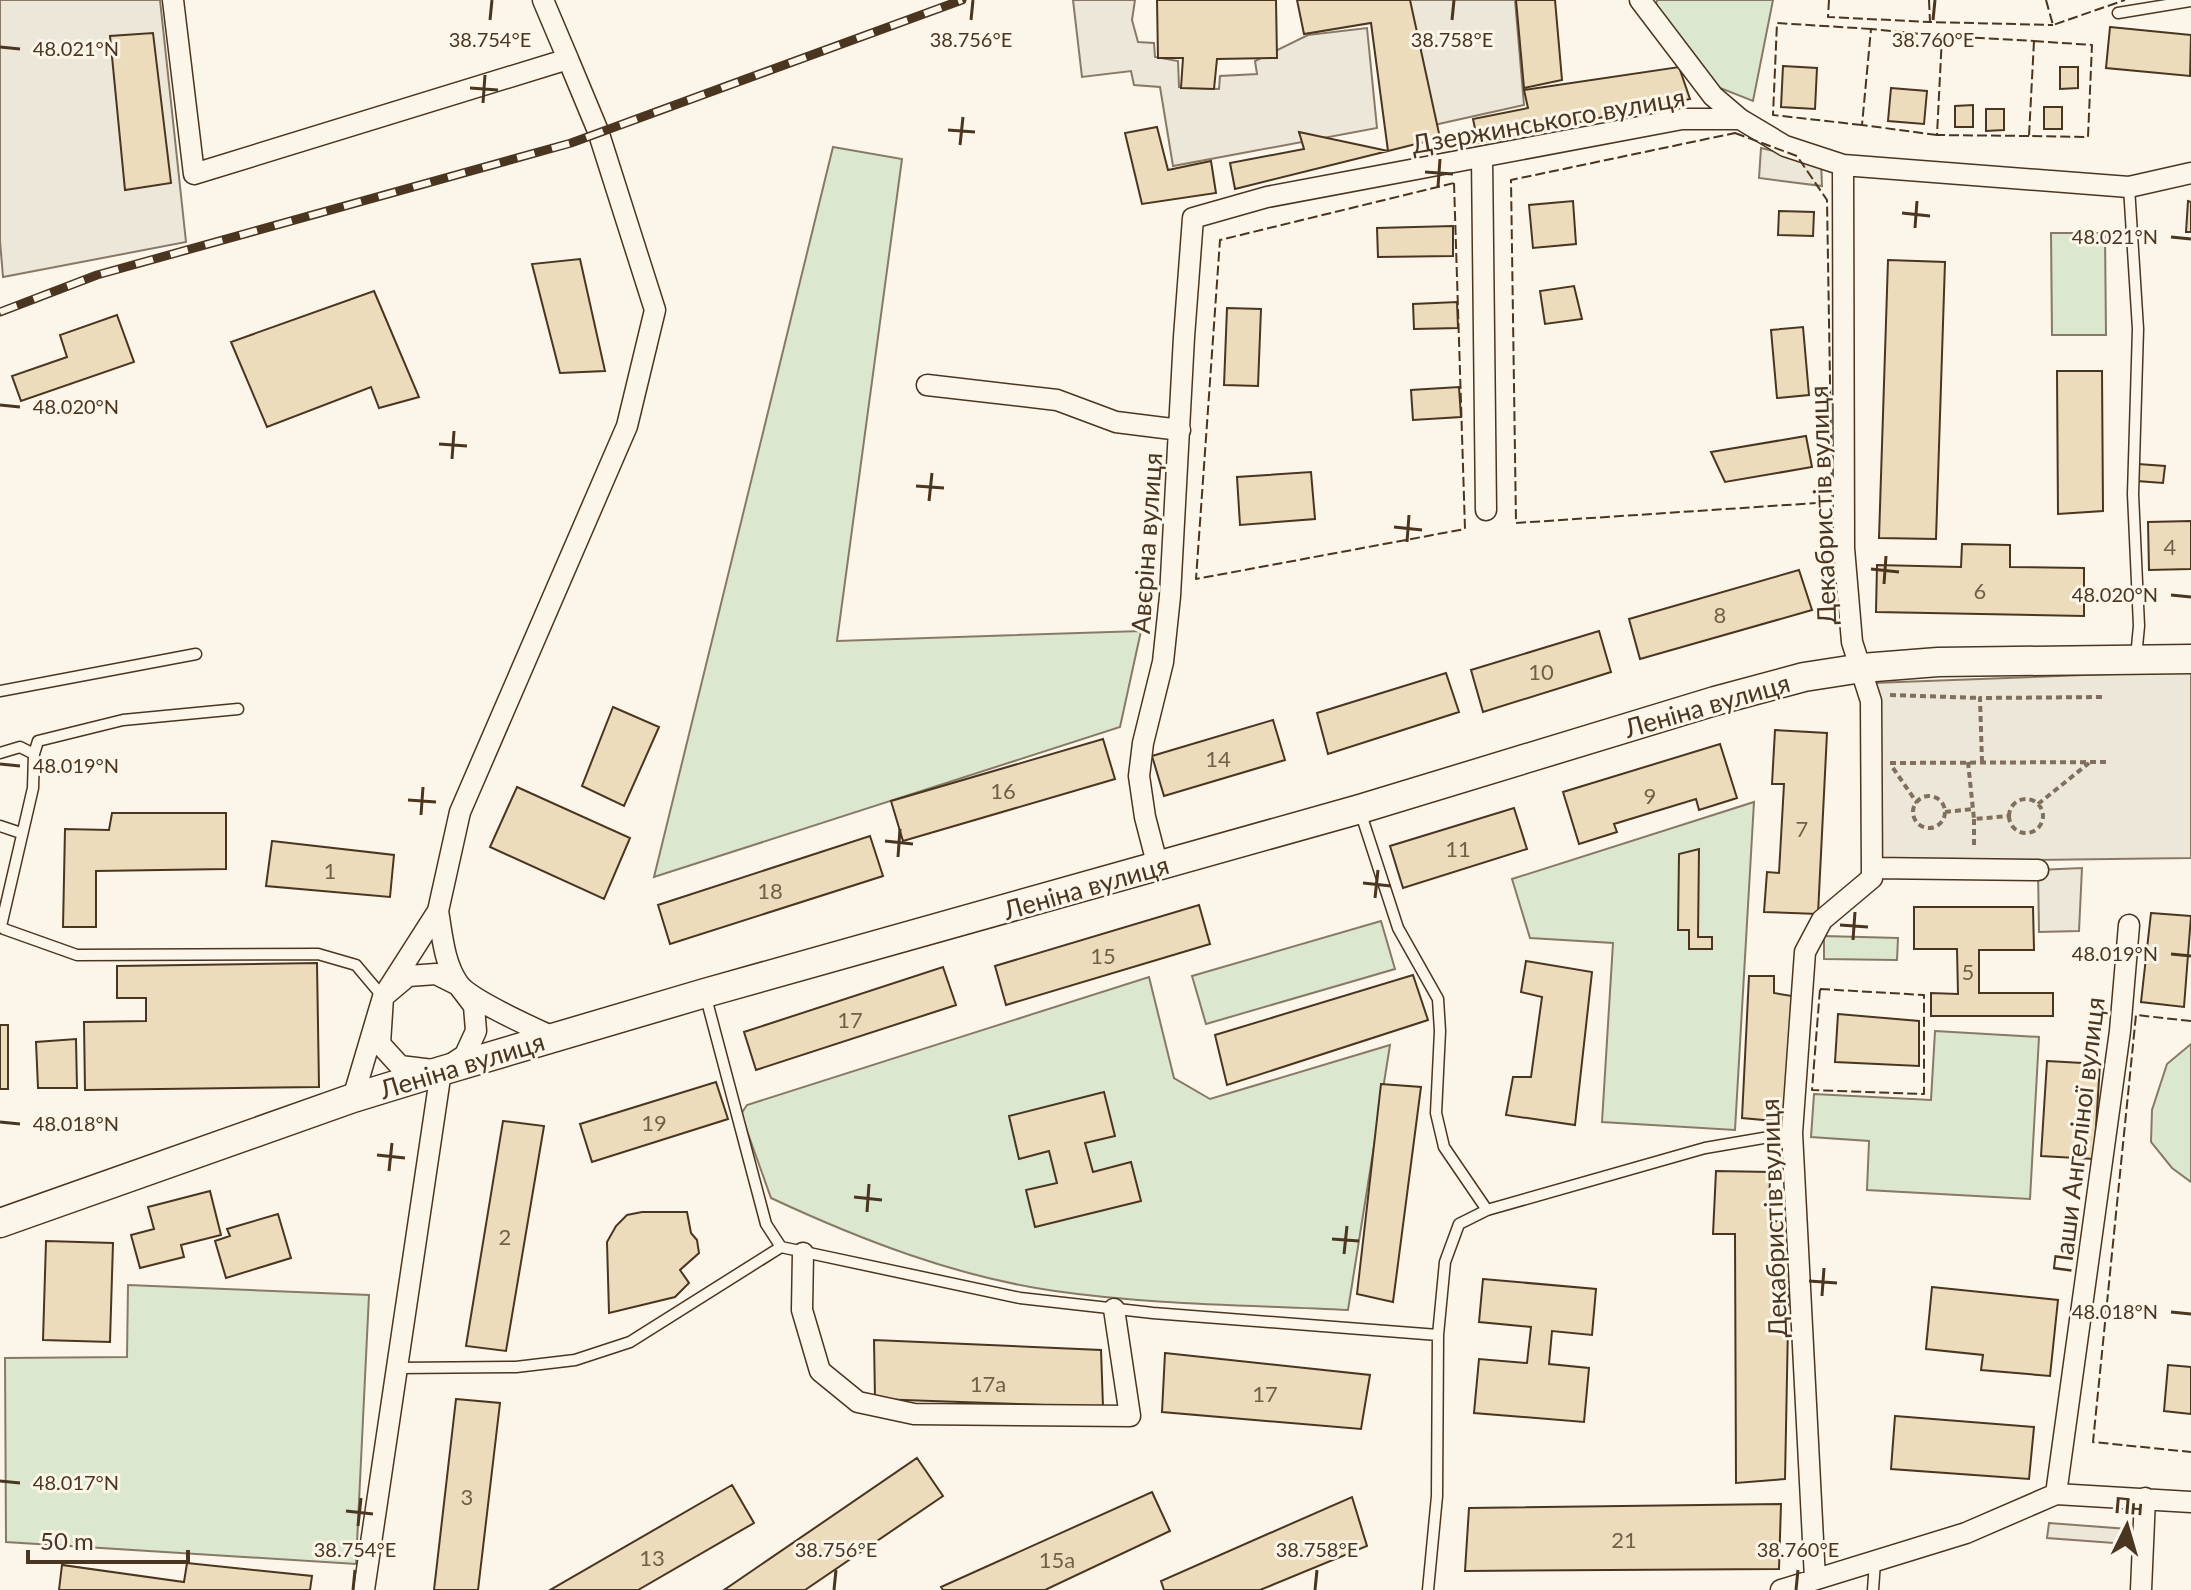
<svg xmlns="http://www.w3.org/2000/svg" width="2191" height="1590" font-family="Lato,sans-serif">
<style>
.green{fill:#dce7d0;stroke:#887966;stroke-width:2}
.parking{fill:#ede7d9;stroke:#887966;stroke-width:2}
.building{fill:#ecdcbc;stroke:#4a3520;stroke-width:2}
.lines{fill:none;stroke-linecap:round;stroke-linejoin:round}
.lane-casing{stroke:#4a3520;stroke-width:13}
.street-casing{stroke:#4a3520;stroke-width:23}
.secondary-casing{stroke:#4a3520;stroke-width:31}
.path{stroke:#7f6f5c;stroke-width:4;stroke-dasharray:6 4;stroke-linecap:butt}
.lane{stroke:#fbf6e9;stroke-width:10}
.street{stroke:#fbf6e9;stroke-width:20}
.secondary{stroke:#fbf6e9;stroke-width:28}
.rail-casing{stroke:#4a3520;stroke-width:9}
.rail{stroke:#fbf6e9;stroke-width:6;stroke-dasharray:18;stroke-linecap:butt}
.fence{stroke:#4a3520;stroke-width:2;stroke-dasharray:10 4;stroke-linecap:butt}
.ticks{fill:none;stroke:#4a3520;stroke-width:3}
.labels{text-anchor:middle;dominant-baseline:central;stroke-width:6;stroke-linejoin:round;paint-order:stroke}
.number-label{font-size:22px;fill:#725f47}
.street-label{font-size:26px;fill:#4a3520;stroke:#fbf6e9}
.ticks-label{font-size:20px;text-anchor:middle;fill:#4a3520;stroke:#fbf6e9;stroke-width:6;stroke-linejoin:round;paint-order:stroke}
</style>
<rect width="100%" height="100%" fill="#fbf6e9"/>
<path class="green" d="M 1657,0 L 1773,0 L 1753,101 L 1715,86 L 1675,34 L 1656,4 Z
M 833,147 L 902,159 L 837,641 L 1141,631 L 1120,727 L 654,877 Z
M 2105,233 L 2106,335 L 2052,335 L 2051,233 Z
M 1754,802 L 1735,1130 L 1602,1122 L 1613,943 L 1530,938 L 1512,879 Z
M 1381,921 L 1395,969 L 1206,1024 L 1192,976 Z
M 1824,936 L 1898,938 L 1897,960 L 1824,959 Z
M 1149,977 L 1174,1078 L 1210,1099 L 1390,1045 L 1348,1310 C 1251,1305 1152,1305 1055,1291 C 957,1277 861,1240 771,1198 L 741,1114 L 747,1105 Z
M 1935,1031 L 2039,1037 L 2030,1199 L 1867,1190 L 1869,1141 L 1811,1137 L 1814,1094 L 1931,1100 Z
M 2191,1044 L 2191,1182 L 2172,1168 L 2151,1142 L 2152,1110 L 2167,1064 Z
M 128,1285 L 369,1295 L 356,1564 L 6,1542 L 5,1358 L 127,1357 Z"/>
<path class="parking" d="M 0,0 L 160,0 L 186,242 L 3,277 L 0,241 Z
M 1073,0 L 1135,0 L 1132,20 L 1138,42 L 1154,43 L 1155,57 L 1178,61 L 1179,87 L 1219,89 L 1220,76 L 1257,74 L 1255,61 L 1308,35 L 1367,28 L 1377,128 L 1173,166 L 1160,87 L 1134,85 L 1131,71 L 1082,77 Z
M 1402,0 L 1515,0 L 1524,105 L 1425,127 Z
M 1761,148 L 1821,162 L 1822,186 L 1759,178 Z
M 2191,671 L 2191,858 L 1876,862 L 1873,683 Z
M 2082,868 L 2079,931 L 2039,932 L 2038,870 Z
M 2049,1523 L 2128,1529 L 2127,1544 L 2047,1538 Z"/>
<path class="building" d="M 1157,0 L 1276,0 L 1277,58 L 1217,59 L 1214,89 L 1181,88 L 1183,58 L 1158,58 Z
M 1297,0 L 1410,0 L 1440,138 L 1388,151 L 1371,23 L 1304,34 Z
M 1516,0 L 1555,0 L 1562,80 L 1524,88 Z
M 2110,27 L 2191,35 L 2190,76 L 2106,68 Z
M 153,33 L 171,183 L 125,190 L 110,36 Z
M 1783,66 L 1817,68 L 1815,109 L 1781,107 Z
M 1679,67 L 1690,99 L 1478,143 L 1473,119 L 1528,108 L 1524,90 Z
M 2060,67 L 2078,67 L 2078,88 L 2060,89 Z
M 1891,88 L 1927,91 L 1924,124 L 1888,121 Z
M 1973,105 L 1973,127 L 1955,127 L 1955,106 Z
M 2044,107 L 2062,107 L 2062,129 L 2044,129 Z
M 1986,109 L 2004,109 L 2004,130 L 1986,131 Z
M 1157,127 L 1168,170 L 1211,161 L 1216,193 L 1142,204 L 1125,133 Z
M 1299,132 L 1388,151 L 1235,189 L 1230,163 L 1304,149 Z
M 1573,201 L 1576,244 L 1533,248 L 1529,205 Z
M 2188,201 L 2191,202 L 2191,232 L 2186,232 Z
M 1779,211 L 1814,212 L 1813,236 L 1778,235 Z
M 1453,226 L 1453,256 L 1378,257 L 1377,228 Z
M 580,259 L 605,371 L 560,373 L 532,264 Z
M 1888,260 L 1945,262 L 1936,539 L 1879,538 Z
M 1574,286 L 1582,319 L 1545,324 L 1540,291 Z
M 374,291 L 419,397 L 379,408 L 371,387 L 267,427 L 231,342 Z
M 1457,302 L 1458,328 L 1414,329 L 1413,304 Z
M 1227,308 L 1261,309 L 1258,386 L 1224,385 Z
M 117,315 L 134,362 L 21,401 L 12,376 L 67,357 L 60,335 Z
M 1803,327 L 1809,395 L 1777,398 L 1771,330 Z
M 2057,371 L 2102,371 L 2103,511 L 2058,514 Z
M 1459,387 L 1461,417 L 1413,420 L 1411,390 Z
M 1806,436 L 1812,467 L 1725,482 L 1711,452 Z
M 2138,464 L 2165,466 L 2163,483 L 2137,481 Z
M 1311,472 L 1315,519 L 1240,525 L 1237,477 Z
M 2191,521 L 2191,569 L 2149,570 L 2148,522 Z
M 1962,544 L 2010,545 L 2010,567 L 2084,568 L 2084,616 L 1876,612 L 1877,565 L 1961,567 Z
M 1799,570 L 1812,610 L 1640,659 L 1629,619 Z
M 1599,631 L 1611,672 L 1483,712 L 1471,670 Z
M 1446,673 L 1459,712 L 1328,754 L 1317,713 Z
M 613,707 L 659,727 L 624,806 L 582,786 Z
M 1273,720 L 1285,760 L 1164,796 L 1152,756 Z
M 1775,730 L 1827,733 L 1818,914 L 1764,912 L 1767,872 L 1779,873 L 1784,784 L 1772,784 Z
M 1103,739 L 1115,779 L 903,841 L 891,801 Z
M 1720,744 L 1737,798 L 1699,810 L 1696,799 L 1614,824 L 1617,832 L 1579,844 L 1563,792 Z
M 517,787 L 630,838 L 604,899 L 490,847 Z
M 1514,808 L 1527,849 L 1403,888 L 1390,846 Z
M 112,813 L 226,813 L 226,869 L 96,871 L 96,927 L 63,927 L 65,829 L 109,830 Z
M 870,836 L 883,876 L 670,944 L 658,905 Z
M 272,841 L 394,855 L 390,897 L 266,886 Z
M 1699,849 L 1698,937 L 1712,937 L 1712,949 L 1689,949 L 1689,930 L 1678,930 L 1679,854 Z
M 1199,905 L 1210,944 L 1006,1005 L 995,966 Z
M 1914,907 L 2033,907 L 2034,950 L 1979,950 L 1979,993 L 2053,993 L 2053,1016 L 1931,1016 L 1931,993 L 1958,994 L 1957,949 L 1914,949 Z
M 2151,913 L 2191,916 L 2184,1007 L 2141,1002 Z
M 1526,961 L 1592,972 L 1575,1125 L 1506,1115 L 1513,1077 L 1531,1077 L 1542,997 L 1521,992 Z
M 317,963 L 319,1087 L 85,1090 L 84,1022 L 146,1021 L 146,998 L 117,998 L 117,966 Z
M 943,967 L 956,1005 L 756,1070 L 744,1032 Z
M 1413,975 L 1428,1020 L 1227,1085 L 1215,1035 Z
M 1749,976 L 1774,976 L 1774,993 L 1792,996 L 1784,1122 L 1742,1118 Z
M 1838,1014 L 1919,1021 L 1919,1066 L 1835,1062 Z
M 0,1025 L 8,1025 L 8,1089 L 0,1089 Z
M 76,1039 L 77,1088 L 38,1088 L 36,1042 Z
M 2047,1061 L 2100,1064 L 2094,1159 L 2041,1156 Z
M 716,1082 L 728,1119 L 592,1162 L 580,1124 Z
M 1381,1084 L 1421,1087 L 1393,1302 L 1357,1294 Z
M 1104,1092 L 1115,1136 L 1085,1143 L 1093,1172 L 1131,1162 L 1141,1201 L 1035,1227 L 1026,1190 L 1057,1183 L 1049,1151 L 1019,1159 L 1009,1116 Z
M 503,1121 L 544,1126 L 506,1351 L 466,1346 Z
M 1716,1171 L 1770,1172 L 1769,1221 L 1790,1222 L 1785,1479 L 1736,1483 L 1735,1234 L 1713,1234 Z
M 210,1191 L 221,1235 L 181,1245 L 184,1257 L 140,1268 L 131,1235 L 154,1229 L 148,1207 Z
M 642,1212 L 687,1212 L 691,1233 L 697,1240 L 699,1253 L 680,1270 L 689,1283 L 675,1297 L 609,1313 L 607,1242 L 616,1226 L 627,1215 Z
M 278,1214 L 291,1258 L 226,1278 L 215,1241 L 230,1236 L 227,1229 Z
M 46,1241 L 113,1243 L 110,1342 L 43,1340 Z
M 1483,1279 L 1596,1289 L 1592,1335 L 1552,1331 L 1549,1364 L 1589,1368 L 1584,1422 L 1474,1413 L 1479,1359 L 1527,1363 L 1531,1327 L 1479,1322 Z
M 1932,1287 L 2058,1300 L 2050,1376 L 1981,1370 L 1983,1355 L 1926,1349 Z
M 874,1340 L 1101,1350 L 1103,1407 L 875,1399 Z
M 1165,1353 L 1370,1375 L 1361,1429 L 1162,1412 Z
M 2168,1365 L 2191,1367 L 2191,1414 L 2164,1411 Z
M 456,1399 L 500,1403 L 478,1590 L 434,1590 Z
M 1895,1416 L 2034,1427 L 2029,1479 L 1891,1469 Z
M 917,1458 L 943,1496 L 805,1590 L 724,1590 Z
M 732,1485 L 754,1523 L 638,1590 L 550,1590 Z
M 1152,1492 L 1170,1531 L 1045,1590 L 943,1590 L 941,1587 Z
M 1352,1497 L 1367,1546 L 1260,1590 L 1164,1590 L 1161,1581 Z
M 1781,1504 L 1779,1569 L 1465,1571 L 1469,1508 Z
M 187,1563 L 312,1576 L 310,1590 L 59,1590 L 62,1565 L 184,1582 Z"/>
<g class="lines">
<defs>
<path id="lane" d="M 2118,13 L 2191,1
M 2129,187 L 2138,329 L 2133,494 L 2139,626 L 2136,657
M 0,691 L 196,654
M 0,753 L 20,747 L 34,754 L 33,788 L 1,926
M 34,754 L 38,741 L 123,720 L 238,709
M 1360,811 L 1398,928 L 1438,999 L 1440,1031 L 1436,1113 L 1444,1147 L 1487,1210
M 0,826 L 21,833
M 0,925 L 4,929 L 77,955 L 318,954 L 356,965 L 383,997
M 705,994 L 766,1224 L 781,1247 L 1020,1298 L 1153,1313 L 1438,1335
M 397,1368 L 516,1367 L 575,1360 L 630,1342 L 781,1247
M 1428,1590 L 1437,1496 L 1438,1335 L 1445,1262 L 1459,1224 L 1487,1210 L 1705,1148 L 1792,1133
M 1873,1590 L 1875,1562"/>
<path id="street" d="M 173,0 L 194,174 L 568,59 L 598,131 L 655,310 L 627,426 L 460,812 L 438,911 L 383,997 L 353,1098
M 543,0 L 568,59
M 1640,0 L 1713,96 L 1740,119
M 1482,157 L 1486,510
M 927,385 L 1057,400 L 1116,422 L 1180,430
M 1158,867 L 1145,817 L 1139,776 L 1143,743 L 1163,662 L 1170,596 L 1184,337 L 1193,218 L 1267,197 L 1682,119 L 1740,119 L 1785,146 L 1843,165 L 2129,187 L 2191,173
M 1872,868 L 2038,870
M 438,911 C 442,934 444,963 458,983 C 469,1000 534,1028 555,1038
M 436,974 L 458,985 L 474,1006 L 476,1031 L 465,1055 L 441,1071 L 400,1066 L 380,1044 L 383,997 L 408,976 Z
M 803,1253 L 802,1310 L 820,1371 L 858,1402 L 914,1414 L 1130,1416 L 1114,1309
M 2056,1494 L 2120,1031 L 2129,925
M 1815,1579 L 1792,1133 L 1805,952 L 1822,920 L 1872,878 L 1871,701 L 1852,642 L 1844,548 L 1843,165
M 364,1590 L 441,1071
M 1781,1590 L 1966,1533 L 2056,1494 L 2191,1502
M 2141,1590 L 2145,1498"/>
<path id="secondary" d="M 0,1223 L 353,1098 L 441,1071 L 705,993 L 1360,809 L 1715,701 L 1804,677 L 1862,668 L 1938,662 L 2191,659"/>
</defs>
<use href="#lane" class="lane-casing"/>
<use href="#street" class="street-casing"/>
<use href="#secondary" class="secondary-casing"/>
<path class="path" d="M 1890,695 L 1980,698
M 1968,762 L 1974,819 L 2009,816
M 1982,762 L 1980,698 L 2103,697
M 1890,763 L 2108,762
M 1893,768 L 1917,803
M1913 812a16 16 0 1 1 32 0a16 16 0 1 1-32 0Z
M2009 816a17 17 0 1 1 34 0a17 17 0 1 1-34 0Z
M 2038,804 L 2089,763
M 1945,812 L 1973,809
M 1974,819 L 1974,849"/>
<use href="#lane" class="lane"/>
<use href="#street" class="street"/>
<use href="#secondary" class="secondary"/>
<defs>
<path id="rail" d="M 0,312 L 97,275 L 571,143 L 962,0"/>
</defs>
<use href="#rail" class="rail-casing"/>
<use href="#rail" class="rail"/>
<path class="fence" d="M 1829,0 L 1828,17 L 1930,22
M 1929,0 L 1930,22 L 2053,25
M 2046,0 L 2053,25 L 2125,0
M 2034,41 L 2092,45 L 2088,137 L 2029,136 Z
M 1862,125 L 1773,115 L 1777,23 L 1871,29
M 1735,133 L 1797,156 L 1827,200 L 1832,502 L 1516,523 L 1511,180 Z
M 1937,135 L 1862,125 L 1871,29 L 1942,36
M 2029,136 L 1937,135 L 1942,36 L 2034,41
M 1454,183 L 1465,529 L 1196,579 L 1220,240 Z
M 1820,989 L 1924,995 L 1924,1094 L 1812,1090 Z
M 2191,1021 L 2136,1015 L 2093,1442 L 2191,1452"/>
</g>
<path class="ticks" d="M 490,20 L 492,0M 971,20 L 973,0M 1452,20 L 1454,0M 1933,20 L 1935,0M 0,47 L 20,49M 470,88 L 498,90M 483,103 L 485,75M 948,130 L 975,132M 960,145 L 963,117M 1425,172 L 1453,174M 1438,187 L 1440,159M 1902,213 L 1930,216M 1915,228 L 1917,201M 2171,237 L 2191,239M 0,405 L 20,407M 439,444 L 467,446M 452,459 L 454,431M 916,486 L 944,488M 929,501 L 932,473M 1394,527 L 1422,530M 1407,542 L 1409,515M 1871,569 L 1899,572M 1884,584 L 1886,556M 2171,595 L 2191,597M 0,764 L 20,766M 408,800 L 436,802M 421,815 L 423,787M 885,841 L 913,844M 898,857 L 900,829M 1363,883 L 1391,886M 1375,898 L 1378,870M 1840,925 L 1868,927M 1853,940 L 1855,912M 2171,954 L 2191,956M 0,1122 L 20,1124M 377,1155 L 405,1158M 389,1171 L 392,1143M 854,1197 L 882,1200M 867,1212 L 869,1184M 1332,1239 L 1359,1241M 1344,1254 L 1347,1226M 1809,1281 L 1837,1283M 1822,1296 L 1824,1268M 2171,1312 L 2191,1314M 0,1481 L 20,1483M 346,1511 L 373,1514M 358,1526 L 361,1498M 353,1590 L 355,1570M 834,1590 L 836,1570M 1315,1590 L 1317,1570M 1796,1590 L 1798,1570"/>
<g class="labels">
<g class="number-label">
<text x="2170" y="546">4</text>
<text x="1980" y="590">6</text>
<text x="1720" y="614">8</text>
<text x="1541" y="671">10</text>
<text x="1218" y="758">14</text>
<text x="1003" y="790">16</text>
<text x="1650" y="795">9</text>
<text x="1802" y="828">7</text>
<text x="1458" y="848">11</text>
<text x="330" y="870">1</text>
<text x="770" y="890">18</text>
<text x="1103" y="955">15</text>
<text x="1968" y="971">5</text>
<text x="850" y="1019">17</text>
<text x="654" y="1122">19</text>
<text x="505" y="1236">2</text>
<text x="988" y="1383">17а</text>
<text x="1265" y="1393">17</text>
<text x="467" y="1496">3</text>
<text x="1624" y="1539">21</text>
<text x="652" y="1557">13</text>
<text x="1057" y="1559">15а</text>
</g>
<g class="street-label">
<text transform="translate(1548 120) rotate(-10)">Дзержинського вулиця</text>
<text transform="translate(1822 505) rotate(-92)">Декабристів вулиця</text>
<text transform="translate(1146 543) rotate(-86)">Авєріна вулиця</text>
<text transform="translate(1707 705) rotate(-16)">Леніна вулиця</text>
<text transform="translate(1086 887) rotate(-16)">Леніна вулиця</text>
<text transform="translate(462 1065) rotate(-17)">Леніна вулиця</text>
<text transform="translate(2078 1135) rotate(-83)">Паши Ангеліної вулиця</text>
<text transform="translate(1773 1218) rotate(-92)">Декабристів вулиця</text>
</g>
</g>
<g class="ticks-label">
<text x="490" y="47">38.754°E</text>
<text x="971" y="47">38.756°E</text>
<text x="1452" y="47">38.758°E</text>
<text x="1933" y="47">38.760°E</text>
<text x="76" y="56">48.021°N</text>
<text x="2115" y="244">48.021°N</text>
<text x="76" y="414">48.020°N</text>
<text x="2115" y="602">48.020°N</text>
<text x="76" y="773">48.019°N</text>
<text x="2115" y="961">48.019°N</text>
<text x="76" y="1131">48.018°N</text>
<text x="2115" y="1319">48.018°N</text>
<text x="76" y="1490">48.017°N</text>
<text x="355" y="1557">38.754°E</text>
<text x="836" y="1557">38.756°E</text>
<text x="1317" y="1557">38.758°E</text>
<text x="1798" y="1557">38.760°E</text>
</g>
<g transform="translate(2127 1526) rotate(5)" stroke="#fbf6e9" stroke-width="6" paint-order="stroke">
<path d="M0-6L14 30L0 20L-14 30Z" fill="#4a3520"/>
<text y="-12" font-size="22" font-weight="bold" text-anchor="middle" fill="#4a3520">Пн</text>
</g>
<path d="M28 1550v12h160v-12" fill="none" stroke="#4a3520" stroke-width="4"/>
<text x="40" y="1550" font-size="24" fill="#4a3520" stroke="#fbf6e9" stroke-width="6" paint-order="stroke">50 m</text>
</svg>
